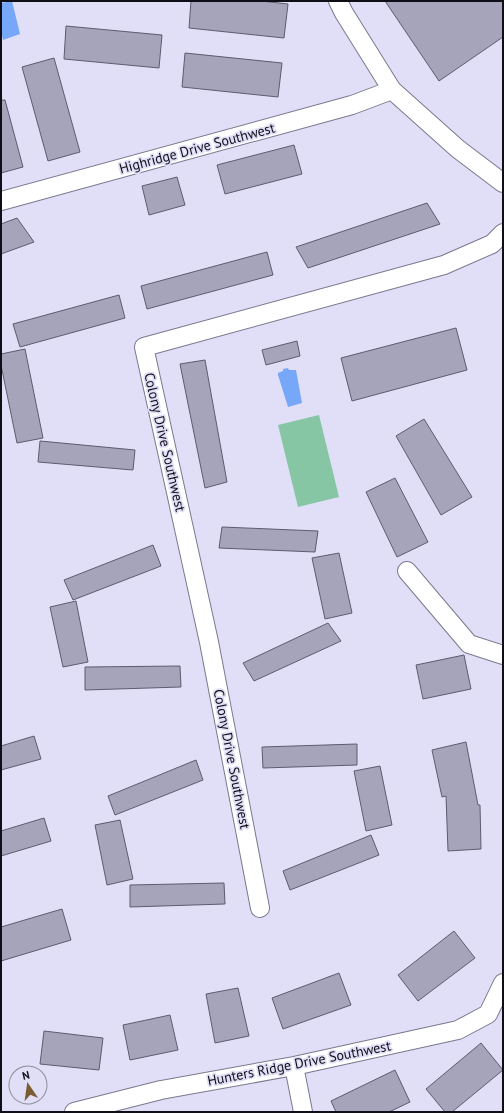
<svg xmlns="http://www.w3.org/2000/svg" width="504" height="1113" font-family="'PT Sans',sans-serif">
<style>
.green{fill:#87c6a4}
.water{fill:#76a7f8}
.building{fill:#a6a4ba;stroke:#5e5b70}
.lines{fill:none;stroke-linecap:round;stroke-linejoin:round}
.minor-casing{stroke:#7b788e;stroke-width:20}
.minor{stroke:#fff;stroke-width:18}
.labels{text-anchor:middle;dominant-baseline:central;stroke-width:3.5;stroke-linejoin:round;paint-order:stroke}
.street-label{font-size:14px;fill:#0f0e16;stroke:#e1dff7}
</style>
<rect width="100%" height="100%" fill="#e1dff7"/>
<path class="green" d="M 319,415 L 339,497 L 298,507 L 278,425 Z"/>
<path class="water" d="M 12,1 L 20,34 L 3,40 L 1,31 L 1,3 Z
M 288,368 L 289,370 L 296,370 L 302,403 L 288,407 L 278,375 L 278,373 L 283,371 L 283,369 Z"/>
<path class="building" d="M 191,1 L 261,1 L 288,4 L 284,38 L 189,28 Z
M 385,1 L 503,1 L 503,37 L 439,81 Z
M 66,26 L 162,35 L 159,68 L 64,59 Z
M 185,53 L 282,63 L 278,97 L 182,87 Z
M 54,58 L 80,152 L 48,161 L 22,67 Z
M 1,100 L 5,100 L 23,167 L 1,173 Z
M 294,145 L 302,174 L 225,194 L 217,165 Z
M 177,177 L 185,205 L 149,215 L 142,186 Z
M 427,203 L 440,224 L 308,268 L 296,247 Z
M 17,218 L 34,242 L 1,254 L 1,224 Z
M 267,252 L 273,275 L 147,309 L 141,286 Z
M 119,295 L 125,318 L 20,347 L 13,324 Z
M 456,328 L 467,370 L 352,401 L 341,358 Z
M 297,341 L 300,356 L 266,365 L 262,350 Z
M 25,349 L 43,438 L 17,443 L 1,365 L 1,354 Z
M 205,360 L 227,482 L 205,488 L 180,364 Z
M 424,419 L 472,497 L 441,515 L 396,436 Z
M 40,441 L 135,450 L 133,470 L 38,462 Z
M 395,478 L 428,542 L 397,557 L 366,492 Z
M 222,527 L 318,531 L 315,552 L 219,548 Z
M 153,545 L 161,566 L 73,600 L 64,580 Z
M 339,553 L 352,613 L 325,619 L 312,558 Z
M 76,601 L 88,662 L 63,667 L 50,607 Z
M 328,623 L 341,641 L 254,681 L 243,663 Z
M 464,655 L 471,689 L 423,699 L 416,665 Z
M 180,666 L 181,687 L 85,690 L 85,667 Z
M 34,736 L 41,759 L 1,770 L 1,746 Z
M 466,742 L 478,805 L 480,805 L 481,849 L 448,851 L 446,796 L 442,797 L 432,750 Z
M 357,744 L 357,765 L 263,768 L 262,747 Z
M 196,760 L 203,780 L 115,815 L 108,796 Z
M 380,766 L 392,825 L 366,831 L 354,771 Z
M 44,818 L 51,841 L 1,856 L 1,831 Z
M 120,820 L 133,879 L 107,885 L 95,825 Z
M 371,835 L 379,855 L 290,890 L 283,871 Z
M 224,883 L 225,904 L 130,907 L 130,885 Z
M 62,909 L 71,940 L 1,961 L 1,927 Z
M 454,931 L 475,958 L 418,1001 L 398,975 Z
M 339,973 L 351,1005 L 283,1029 L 272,998 Z
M 238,988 L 249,1036 L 215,1043 L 206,994 Z
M 170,1015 L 178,1050 L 130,1060 L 123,1025 Z
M 44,1031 L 103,1038 L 99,1070 L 40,1064 Z
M 481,1043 L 503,1070 L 452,1112 L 445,1112 L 426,1089 Z
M 395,1070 L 410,1102 L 389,1112 L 336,1112 L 331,1101 Z"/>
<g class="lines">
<defs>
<path id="minor" d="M 338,1 L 344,13 L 392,90 L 458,149 L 503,183
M 1,201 L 352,105 L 392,90
M 407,571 L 469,644 L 503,655
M 260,908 L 209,642 L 144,347 L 444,265 L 492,244 L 503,233
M 294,1066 L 303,1112
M 74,1112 L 161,1090 L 294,1066 L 458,1030 L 488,1014 L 503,983"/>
</defs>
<use href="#minor" class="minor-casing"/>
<use href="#minor" class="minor"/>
</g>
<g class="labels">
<g class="street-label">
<text transform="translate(197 148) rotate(-15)">Highridge Drive Southwest</text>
<text transform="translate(165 442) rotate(77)">Colony Drive Southwest</text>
<text transform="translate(232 759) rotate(79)">Colony Drive Southwest</text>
<text transform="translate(299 1063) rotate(-11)">Hunters Ridge Drive Southwest</text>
</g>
</g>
<rect width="504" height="1113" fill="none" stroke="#0f0e16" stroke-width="4"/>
<g transform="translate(28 1085) rotate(347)"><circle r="19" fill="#e1dff7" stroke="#8d8b9d"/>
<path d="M0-3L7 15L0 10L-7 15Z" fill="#7b5c31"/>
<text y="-6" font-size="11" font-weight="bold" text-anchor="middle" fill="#0f0e16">N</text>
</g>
</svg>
